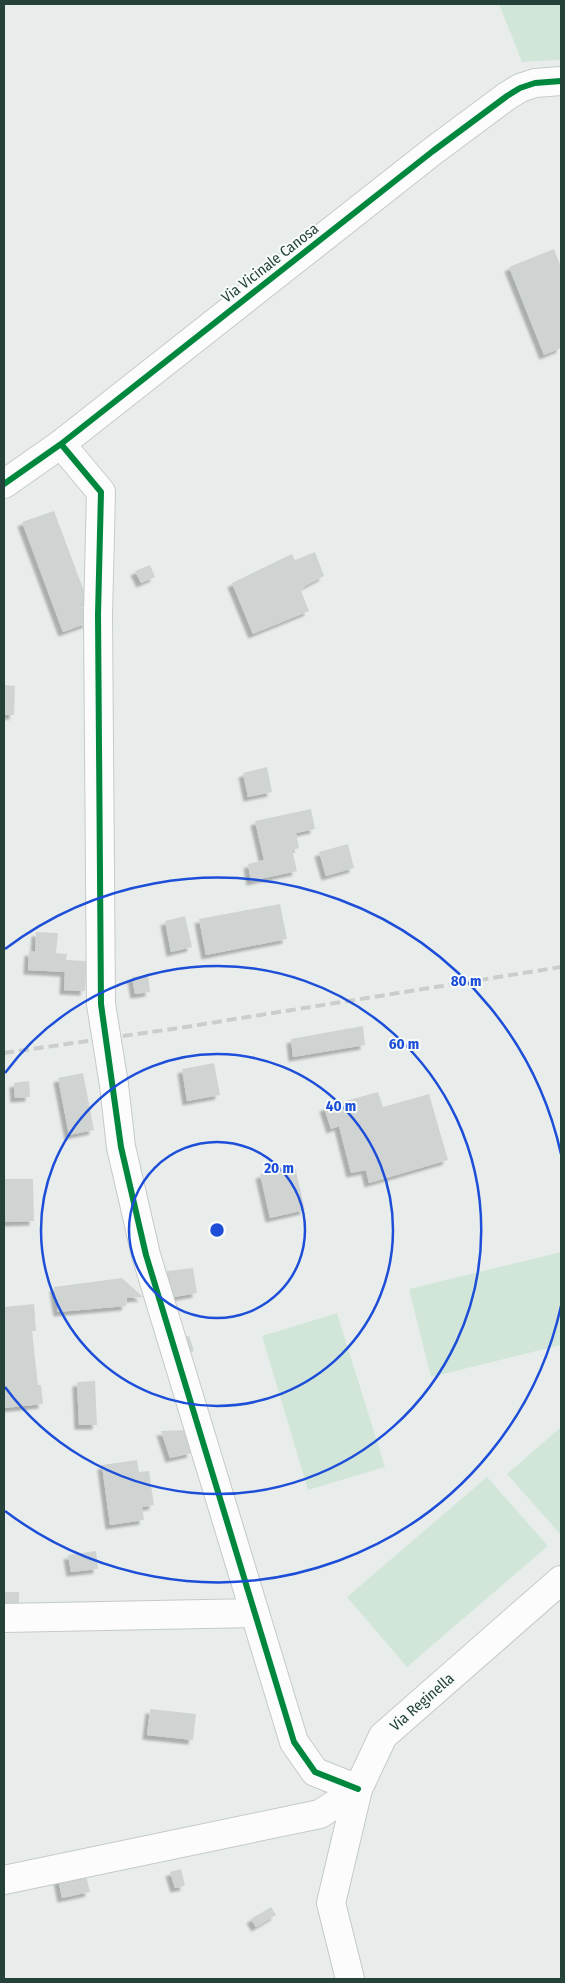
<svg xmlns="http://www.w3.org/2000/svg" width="565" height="1983" font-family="'Fira Sans Condensed',sans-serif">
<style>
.green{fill:#d1e6d8}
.building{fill:#cfd4d2;filter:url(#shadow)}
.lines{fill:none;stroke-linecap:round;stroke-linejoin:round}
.street-casing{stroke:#c5cac8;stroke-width:30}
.street{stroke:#fcfcfc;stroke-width:28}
.rail{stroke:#c9cdcc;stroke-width:4;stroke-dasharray:10 5;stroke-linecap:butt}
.street-bridge-casing{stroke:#c5cac8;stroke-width:30;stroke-linecap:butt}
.street-bridge{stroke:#fcfcfc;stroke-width:28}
.cycleway-casing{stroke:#f7fbf9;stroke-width:9}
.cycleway{stroke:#00873e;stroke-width:6}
.ring{fill:none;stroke:#1d4ed8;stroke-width:2.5}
.labels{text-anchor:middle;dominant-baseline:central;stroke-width:4;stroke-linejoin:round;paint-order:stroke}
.street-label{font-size:15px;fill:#24423a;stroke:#f7fbf9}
.centre{fill:#1d4ed8;stroke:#f7fbf9;stroke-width:2.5}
.ring-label{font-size:15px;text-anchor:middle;font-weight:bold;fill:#1d4ed8;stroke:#f7fbf9;stroke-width:4;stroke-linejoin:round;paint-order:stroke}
</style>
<defs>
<filter id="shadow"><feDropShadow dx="-4.5" dy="4.5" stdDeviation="1" flood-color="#0004"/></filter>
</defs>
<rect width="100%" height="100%" fill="#e8edeb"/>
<path class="green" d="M 499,4 L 561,4 L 561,60 L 522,62 Z
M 561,1252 L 561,1345 L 431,1377 L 409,1289 Z
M 337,1313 L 385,1467 L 308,1490 L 262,1336 Z
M 561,1427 L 561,1535 L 507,1474 Z
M 487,1477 L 548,1546 L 407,1667 L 347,1597 Z"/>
<path class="building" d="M 554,249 L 561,267 L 561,348 L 544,355 L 509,267 Z
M 54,511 L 88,602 L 81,604 L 88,623 L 63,632 L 22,522 Z
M 315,552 L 324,576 L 305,586 L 301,591 L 309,611 L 253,634 L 232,583 L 292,554 L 295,560 Z
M 150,565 L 155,577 L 141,583 L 135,571 Z
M 4,685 L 15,686 L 14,715 L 4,715 Z
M 267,767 L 272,792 L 248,797 L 243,773 Z
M 311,809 L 315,829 L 296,833 L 299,848 L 292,850 L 297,871 L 251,881 L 248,864 L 264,860 L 255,821 Z
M 348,844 L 354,868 L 326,876 L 319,852 Z
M 280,904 L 287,939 L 206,955 L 199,919 Z
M 185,916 L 192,947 L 171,952 L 165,921 Z
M 36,932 L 58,933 L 56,953 L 67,954 L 66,960 L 87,961 L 85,991 L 64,990 L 65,972 L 28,970 L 29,951 L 35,952 Z
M 148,975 L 150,992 L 135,994 L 132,977 Z
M 363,1026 L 365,1045 L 293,1057 L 291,1039 Z
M 214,1063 L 220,1095 L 187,1101 L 182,1069 Z
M 83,1073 L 94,1130 L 69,1135 L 58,1078 Z
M 29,1081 L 30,1097 L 15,1098 L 14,1083 Z
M 378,1092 L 383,1107 L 429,1094 L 448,1160 L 369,1183 L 366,1170 L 351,1173 L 339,1126 L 331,1129 L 324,1107 Z
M 295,1167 L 305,1210 L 270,1218 L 260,1174 Z
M 4,1179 L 33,1179 L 34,1221 L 4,1222 Z
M 193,1268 L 197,1293 L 169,1298 L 167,1271 Z
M 122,1278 L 143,1297 L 127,1298 L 126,1306 L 58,1312 L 54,1287 Z
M 34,1304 L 36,1331 L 32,1331 L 38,1385 L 41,1385 L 43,1404 L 4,1408 L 4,1307 Z
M 189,1336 L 194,1351 L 182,1355 L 177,1339 Z
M 95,1381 L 97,1425 L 79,1425 L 77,1382 Z
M 185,1430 L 192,1453 L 170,1458 L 161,1431 Z
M 137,1460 L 139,1472 L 149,1471 L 154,1505 L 142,1507 L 144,1520 L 110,1525 L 102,1465 Z
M 96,1551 L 98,1569 L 71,1572 L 68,1555 Z
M 4,1592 L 19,1592 L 19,1608 L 4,1608 Z
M 150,1709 L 196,1714 L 193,1740 L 147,1735 Z
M 181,1869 L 185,1886 L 175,1888 L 170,1872 Z
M 85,1871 L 90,1892 L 62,1898 L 58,1878 Z
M 271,1907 L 276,1915 L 256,1927 L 251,1919 Z"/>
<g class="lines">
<defs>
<path id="street" d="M 61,444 L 101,492 L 98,615 L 101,1004
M 4,484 L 61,444 L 433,151 L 507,96 L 520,88 L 535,83 L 561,81
M 114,1085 L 121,1147 L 146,1255 L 294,1742 L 315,1772 L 358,1789
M 4,1618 L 255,1613
M 4,1880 L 320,1814 L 358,1789
M 350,1979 L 331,1903 L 358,1789 L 383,1736 L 561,1580"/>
</defs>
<use href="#street" class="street-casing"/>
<use href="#street" class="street"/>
<path class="rail" d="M 4,1053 L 179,1028 L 561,967"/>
<defs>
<path id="street-bridge" d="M 101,1004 L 114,1085"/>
</defs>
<use href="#street-bridge" class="street-bridge-casing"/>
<use href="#street-bridge" class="street-bridge"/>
<defs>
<path id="cycleway" d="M 61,444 L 101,492 L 98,615 L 101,1004 L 121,1147 L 146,1255 L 294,1742 L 315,1772 L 358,1789
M 4,484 L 61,444 L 433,151 L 507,96 L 520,88 L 535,83 L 561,81"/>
</defs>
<use href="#cycleway" class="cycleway-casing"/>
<use href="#cycleway" class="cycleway"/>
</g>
<g class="ring">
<circle cx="217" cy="1230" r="88"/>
<circle cx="217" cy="1230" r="176"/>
<path d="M5 1073A264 264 0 1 1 5 1387"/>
<path d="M561 1306A352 352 0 0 1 5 1511M5 949A352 352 0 0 1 561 1154"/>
</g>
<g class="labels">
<g class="street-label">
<text transform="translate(270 263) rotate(-38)">Via Vicinale Canosa</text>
<text transform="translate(422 1702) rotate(-41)">Via Reginella</text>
</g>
</g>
<circle cx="217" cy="1230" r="8" class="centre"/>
<g class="ring-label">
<text x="466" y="986">80 m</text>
<text x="404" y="1049">60 m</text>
<text x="341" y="1111">40 m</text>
<text x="279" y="1173">20 m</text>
</g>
<rect width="565" height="1983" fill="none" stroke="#24423a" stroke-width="10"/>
</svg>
